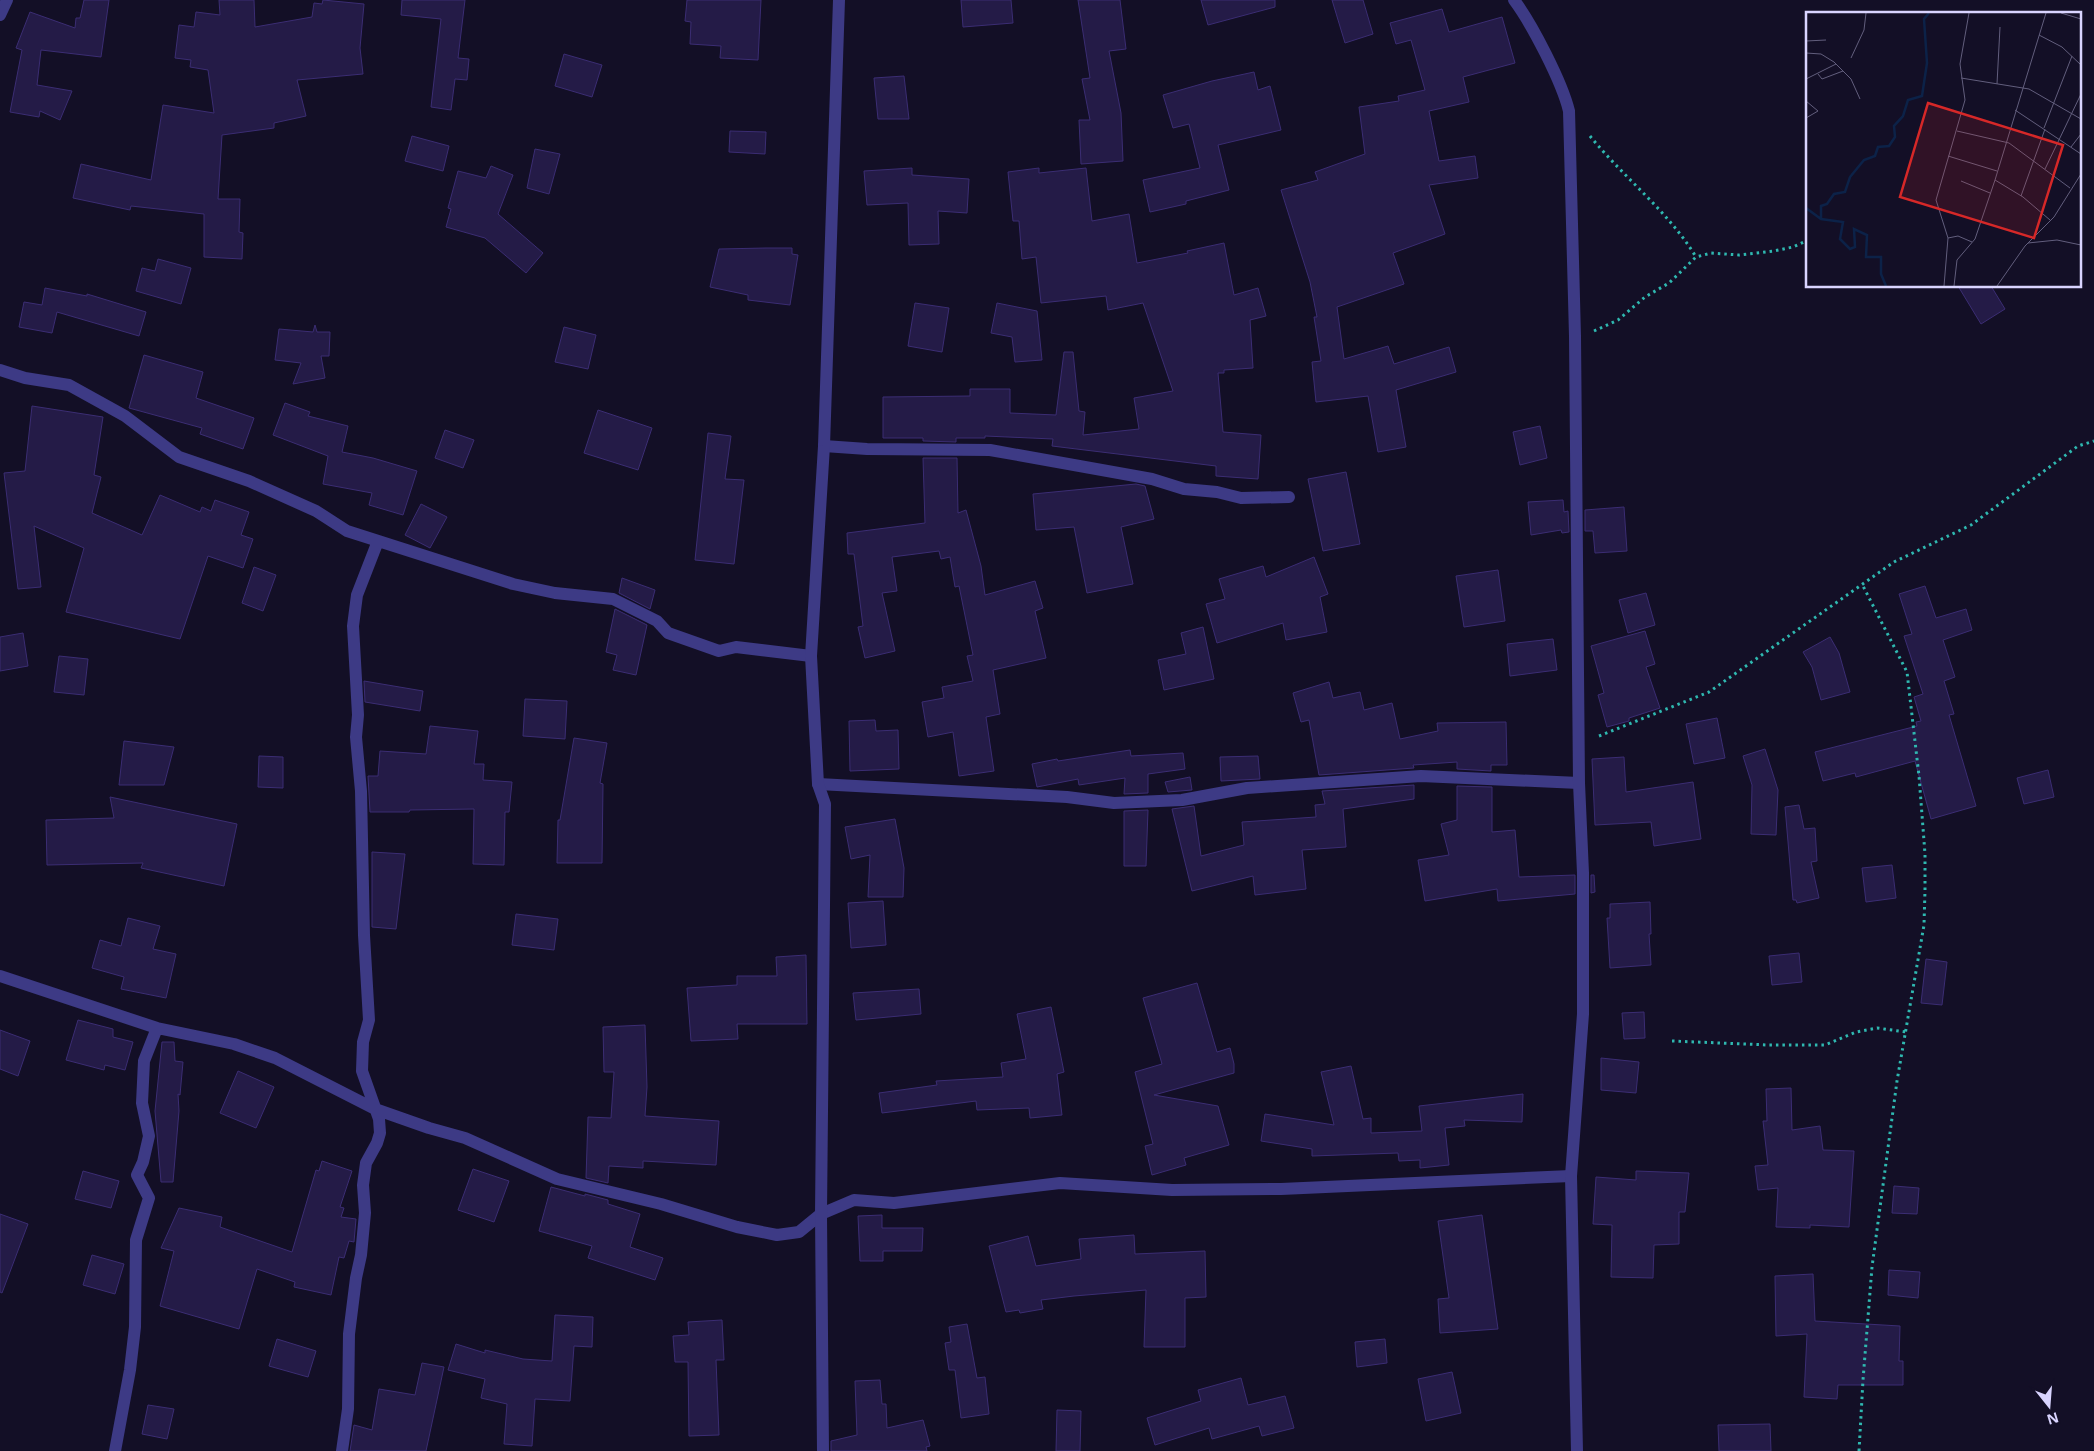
<svg xmlns="http://www.w3.org/2000/svg" width="2094" height="1451" font-family="'Open Sans',sans-serif">
<style>
.building{fill:#241b47;stroke:#3b2d73}
.lines{fill:none;stroke-linecap:round;stroke-linejoin:round}
.path{stroke:#2fb8b0;stroke-width:3;stroke-dasharray:2.5 4;stroke-linecap:butt}
.service{stroke:#3d3a85;stroke-width:12}
.minor{stroke:#3d3a85;stroke-width:12}
.inset-river{fill:none;stroke:#0c2248;stroke-width:2.5}
.inset-road{fill:none;stroke:#625e7d;stroke-width:1}
.view{fill:#d62828;fill-opacity:0.15;stroke:#d62828;stroke-width:2.5}
.inset-edge{fill:none;stroke:#d9d4ff;stroke-width:2.5}
</style>
<rect width="100%" height="100%" fill="#130f26"/>
<path class="building" d="M 84,0 L 109,0 L 101,57 L 41,50 L 37,85 L 72,91 L 60,120 L 40,111 L 39,117 L 10,112 L 22,50 L 16,48 L 30,12 L 75,28 L 76,18 L 80,18 Z
M 219,0 L 254,0 L 255,27 L 312,17 L 314,3 L 322,4 L 323,0 L 364,4 L 360,48 L 363,74 L 297,80 L 306,116 L 274,123 L 274,128 L 222,135 L 218,199 L 240,199 L 239,232 L 243,233 L 242,259 L 204,257 L 204,214 L 131,206 L 130,210 L 73,198 L 81,164 L 151,180 L 163,105 L 214,113 L 208,70 L 190,67 L 191,60 L 175,58 L 179,25 L 194,27 L 196,12 L 220,15 Z
M 402,0 L 465,0 L 458,58 L 469,59 L 467,80 L 455,79 L 451,110 L 431,107 L 441,19 L 401,15 Z
M 687,0 L 761,0 L 758,60 L 720,58 L 721,46 L 690,44 L 691,22 L 685,21 Z
M 961,0 L 1011,0 L 1013,23 L 963,27 Z
M 1078,0 L 1120,0 L 1126,49 L 1109,51 L 1121,113 L 1123,161 L 1081,164 L 1079,120 L 1090,120 L 1082,79 L 1090,78 Z
M 1201,0 L 1275,0 L 1275,7 L 1208,25 Z
M 1332,0 L 1363,0 L 1373,34 L 1345,43 Z
M 1442,9 L 1449,32 L 1502,17 L 1515,63 L 1463,77 L 1469,102 L 1429,111 L 1439,161 L 1475,156 L 1478,178 L 1429,185 L 1445,234 L 1393,253 L 1404,284 L 1337,307 L 1344,359 L 1388,346 L 1394,364 L 1449,347 L 1456,372 L 1396,390 L 1406,447 L 1378,452 L 1368,396 L 1316,402 L 1312,362 L 1321,361 L 1314,317 L 1317,317 L 1310,282 L 1281,190 L 1318,180 L 1315,172 L 1365,154 L 1359,107 L 1399,101 L 1398,96 L 1425,90 L 1411,40 L 1396,44 L 1390,23 Z
M 564,54 L 602,65 L 592,97 L 555,86 Z
M 1254,72 L 1258,90 L 1270,86 L 1281,130 L 1218,145 L 1229,190 L 1186,201 L 1186,204 L 1150,212 L 1143,180 L 1200,168 L 1189,124 L 1173,128 L 1163,95 L 1212,81 Z
M 904,76 L 909,119 L 878,119 L 874,78 Z
M 730,131 L 766,132 L 765,154 L 729,152 Z
M 412,136 L 449,146 L 443,171 L 405,161 Z
M 535,149 L 560,154 L 549,194 L 527,188 Z
M 491,166 L 513,175 L 498,214 L 543,253 L 526,273 L 485,238 L 446,227 L 451,209 L 448,208 L 458,171 L 486,178 Z
M 912,168 L 912,175 L 969,179 L 967,213 L 938,211 L 939,244 L 909,245 L 908,203 L 867,205 L 864,171 Z
M 1039,168 L 1039,173 L 1086,168 L 1092,221 L 1129,214 L 1137,263 L 1188,253 L 1187,251 L 1224,243 L 1234,295 L 1258,288 L 1266,316 L 1250,320 L 1253,368 L 1224,370 L 1224,373 L 1218,373 L 1223,432 L 1261,435 L 1258,479 L 1216,476 L 1216,466 L 1052,446 L 1053,439 L 985,436 L 985,438 L 956,438 L 956,442 L 923,441 L 923,438 L 883,438 L 883,397 L 970,396 L 970,389 L 1010,389 L 1010,413 L 1056,415 L 1064,352 L 1073,352 L 1079,411 L 1085,412 L 1083,435 L 1139,429 L 1134,398 L 1173,391 L 1143,303 L 1108,310 L 1106,296 L 1041,303 L 1036,257 L 1022,259 L 1019,221 L 1013,221 L 1008,172 Z
M 766,248 L 792,248 L 792,254 L 798,255 L 790,305 L 748,300 L 748,295 L 710,287 L 719,249 Z
M 158,259 L 191,268 L 181,304 L 136,291 L 142,268 L 155,271 Z
M 1958,286 L 1991,286 L 2005,309 L 1981,324 Z
M 45,288 L 87,296 L 87,294 L 146,312 L 139,336 L 57,312 L 52,333 L 19,327 L 24,302 L 42,305 Z
M 915,303 L 949,308 L 942,352 L 908,346 Z
M 997,303 L 1037,311 L 1042,360 L 1015,362 L 1012,337 L 991,333 Z
M 315,325 L 317,332 L 330,332 L 329,356 L 321,356 L 325,378 L 293,384 L 301,363 L 275,360 L 279,329 L 313,332 Z
M 564,327 L 596,335 L 588,369 L 555,362 Z
M 144,355 L 203,372 L 196,398 L 254,418 L 243,449 L 200,434 L 202,428 L 129,408 Z
M 285,403 L 310,412 L 308,416 L 348,426 L 342,452 L 373,458 L 417,471 L 403,515 L 369,505 L 372,493 L 323,484 L 328,456 L 273,435 Z
M 32,406 L 103,417 L 94,475 L 101,477 L 92,513 L 142,535 L 160,495 L 200,512 L 202,507 L 211,511 L 215,500 L 249,512 L 241,535 L 253,539 L 243,568 L 208,556 L 180,639 L 66,612 L 84,548 L 34,526 L 41,587 L 18,589 L 4,473 L 25,471 Z
M 598,410 L 652,428 L 638,470 L 584,453 Z
M 1540,426 L 1547,458 L 1520,465 L 1513,432 Z
M 445,430 L 474,440 L 463,468 L 435,458 Z
M 708,433 L 731,436 L 725,479 L 744,480 L 734,564 L 695,560 Z
M 923,458 L 957,458 L 958,513 L 966,510 L 981,566 L 985,595 L 1035,581 L 1043,608 L 1035,611 L 1046,658 L 993,670 L 1000,714 L 986,717 L 994,771 L 959,776 L 953,732 L 928,737 L 922,702 L 944,698 L 942,687 L 973,681 L 967,656 L 973,655 L 959,586 L 955,587 L 950,557 L 941,559 L 939,551 L 892,557 L 897,591 L 882,593 L 895,651 L 865,658 L 858,627 L 863,626 L 854,554 L 848,554 L 847,533 L 925,523 Z
M 1346,472 L 1360,544 L 1323,551 L 1308,479 Z
M 1136,484 L 1145,486 L 1154,519 L 1121,527 L 1133,584 L 1087,593 L 1074,527 L 1036,530 L 1033,494 Z
M 1563,500 L 1564,512 L 1568,511 L 1569,532 L 1562,533 L 1561,530 L 1531,535 L 1528,502 Z
M 421,504 L 447,517 L 430,548 L 405,535 Z
M 1624,507 L 1627,551 L 1595,553 L 1593,531 L 1585,531 L 1585,510 Z
M 1314,557 L 1328,594 L 1320,597 L 1327,632 L 1286,640 L 1283,623 L 1217,643 L 1206,604 L 1225,599 L 1219,579 L 1263,566 L 1266,577 Z
M 254,567 L 276,575 L 263,611 L 242,603 Z
M 1498,570 L 1505,621 L 1464,627 L 1456,576 Z
M 622,578 L 655,590 L 650,609 L 619,593 Z
M 1925,586 L 1936,618 L 1966,609 L 1972,630 L 1943,640 L 1955,677 L 1944,681 L 1954,714 L 1949,715 L 1976,806 L 1931,819 L 1915,761 L 1856,777 L 1855,773 L 1823,781 L 1815,752 L 1917,726 L 1916,722 L 1921,721 L 1914,697 L 1923,694 L 1904,636 L 1912,634 L 1899,594 Z
M 1646,593 L 1655,625 L 1628,633 L 1619,600 Z
M 615,609 L 647,625 L 636,675 L 613,670 L 617,655 L 606,652 Z
M 1203,627 L 1214,679 L 1164,690 L 1158,660 L 1186,654 L 1181,633 Z
M 1645,631 L 1655,664 L 1646,667 L 1660,708 L 1629,718 L 1629,721 L 1607,727 L 1598,695 L 1604,693 L 1591,646 Z
M 23,633 L 28,666 L 0,671 L 0,637 Z
M 1830,637 L 1839,653 L 1850,692 L 1821,700 L 1812,667 L 1803,652 Z
M 1553,639 L 1557,670 L 1510,676 L 1507,644 Z
M 59,656 L 88,659 L 84,695 L 54,692 Z
M 364,681 L 423,691 L 420,711 L 365,702 Z
M 1329,682 L 1333,698 L 1360,692 L 1364,710 L 1392,703 L 1400,739 L 1438,731 L 1437,723 L 1506,722 L 1507,765 L 1491,765 L 1491,771 L 1457,769 L 1457,762 L 1413,765 L 1414,768 L 1319,775 L 1309,720 L 1301,722 L 1293,693 Z
M 525,699 L 567,701 L 565,739 L 523,736 Z
M 1717,718 L 1725,758 L 1694,764 L 1686,724 Z
M 875,720 L 876,731 L 898,730 L 899,769 L 850,771 L 849,721 Z
M 430,726 L 478,731 L 474,764 L 484,764 L 483,780 L 512,782 L 509,812 L 505,812 L 504,865 L 473,864 L 474,809 L 410,810 L 409,812 L 370,812 L 368,776 L 378,776 L 380,751 L 426,754 Z
M 574,738 L 607,743 L 600,783 L 603,784 L 602,863 L 557,863 L 558,820 L 560,820 Z
M 124,741 L 174,747 L 164,785 L 119,785 Z
M 1765,749 L 1778,790 L 1776,835 L 1751,834 L 1752,785 L 1743,756 Z
M 1130,750 L 1131,756 L 1183,753 L 1185,769 L 1148,774 L 1148,793 L 1124,794 L 1125,778 L 1079,785 L 1078,779 L 1037,787 L 1032,764 L 1057,759 L 1058,761 Z
M 259,756 L 283,757 L 283,788 L 258,787 Z
M 1258,756 L 1260,779 L 1221,781 L 1220,757 Z
M 1624,757 L 1626,792 L 1693,782 L 1701,839 L 1654,846 L 1651,822 L 1595,825 L 1592,759 Z
M 2048,770 L 2054,797 L 2024,804 L 2017,778 Z
M 1190,777 L 1192,790 L 1168,792 L 1165,782 Z
M 1414,785 L 1414,799 L 1343,809 L 1346,847 L 1302,850 L 1306,889 L 1255,895 L 1253,876 L 1192,891 L 1172,809 L 1194,806 L 1201,856 L 1244,845 L 1242,822 L 1316,817 L 1315,805 L 1325,804 L 1322,791 Z
M 1457,786 L 1492,787 L 1492,832 L 1515,830 L 1519,877 L 1575,875 L 1575,894 L 1498,901 L 1497,889 L 1425,901 L 1418,860 L 1449,855 L 1441,824 L 1457,820 Z
M 110,797 L 237,824 L 224,886 L 141,868 L 143,863 L 47,865 L 46,820 L 114,818 Z
M 1799,805 L 1804,829 L 1815,828 L 1817,861 L 1811,862 L 1819,898 L 1797,903 L 1796,900 L 1793,900 L 1785,807 Z
M 1148,810 L 1146,866 L 1124,866 L 1124,811 Z
M 895,819 L 904,868 L 903,897 L 868,897 L 870,855 L 851,859 L 845,827 Z
M 372,852 L 405,854 L 396,929 L 372,927 Z
M 1892,865 L 1896,898 L 1866,902 L 1862,868 Z
M 1591,875 L 1594,875 L 1595,892 L 1591,893 Z
M 883,901 L 886,945 L 851,948 L 848,903 Z
M 1650,902 L 1651,934 L 1649,934 L 1651,965 L 1610,968 L 1607,918 L 1610,918 L 1610,904 Z
M 516,914 L 558,919 L 554,950 L 512,945 Z
M 128,918 L 160,926 L 153,949 L 176,954 L 166,998 L 121,989 L 124,977 L 92,968 L 100,940 L 121,946 Z
M 1799,953 L 1802,982 L 1772,985 L 1769,956 Z
M 806,955 L 807,1024 L 737,1024 L 738,1039 L 691,1041 L 687,988 L 737,985 L 737,976 L 777,976 L 776,957 Z
M 1926,959 L 1947,962 L 1942,1005 L 1921,1003 Z
M 1197,983 L 1217,1052 L 1230,1048 L 1234,1064 L 1234,1073 L 1154,1095 L 1218,1106 L 1229,1145 L 1184,1158 L 1186,1165 L 1152,1175 L 1145,1146 L 1153,1144 L 1135,1072 L 1162,1064 L 1143,998 Z
M 919,989 L 921,1014 L 856,1020 L 853,993 Z
M 1051,1007 L 1064,1072 L 1057,1074 L 1062,1115 L 1030,1118 L 1029,1108 L 977,1110 L 976,1101 L 882,1113 L 879,1093 L 937,1085 L 936,1081 L 1003,1077 L 1001,1063 L 1026,1059 L 1017,1014 Z
M 1644,1012 L 1645,1038 L 1624,1039 L 1622,1013 Z
M 78,1020 L 113,1029 L 113,1037 L 133,1042 L 125,1070 L 105,1065 L 104,1070 L 66,1060 Z
M 645,1025 L 647,1087 L 645,1116 L 719,1121 L 716,1165 L 643,1161 L 643,1168 L 609,1166 L 608,1183 L 586,1178 L 588,1117 L 611,1118 L 614,1072 L 604,1072 L 603,1027 Z
M 0,1030 L 30,1041 L 18,1076 L 0,1069 Z
M 162,1042 L 174,1042 L 175,1061 L 183,1062 L 180,1095 L 178,1094 L 179,1111 L 173,1182 L 161,1182 L 155,1111 Z
M 1601,1058 L 1639,1062 L 1636,1093 L 1601,1090 Z
M 1351,1066 L 1363,1119 L 1371,1118 L 1371,1133 L 1422,1131 L 1419,1106 L 1523,1094 L 1522,1122 L 1464,1120 L 1465,1126 L 1445,1128 L 1449,1165 L 1420,1168 L 1420,1160 L 1399,1161 L 1398,1153 L 1312,1156 L 1312,1149 L 1261,1141 L 1265,1114 L 1334,1125 L 1321,1072 Z
M 238,1071 L 274,1087 L 256,1128 L 220,1113 Z
M 1791,1088 L 1792,1130 L 1820,1126 L 1823,1150 L 1854,1151 L 1849,1227 L 1810,1225 L 1810,1228 L 1776,1227 L 1778,1188 L 1758,1190 L 1755,1166 L 1768,1165 L 1763,1121 L 1767,1121 L 1766,1089 Z
M 322,1161 L 352,1171 L 340,1207 L 344,1208 L 341,1217 L 356,1219 L 354,1242 L 349,1241 L 344,1258 L 339,1257 L 331,1295 L 294,1287 L 295,1282 L 257,1269 L 239,1329 L 160,1306 L 174,1251 L 161,1248 L 179,1208 L 222,1217 L 220,1227 L 292,1252 L 316,1170 L 319,1171 Z
M 473,1169 L 509,1181 L 494,1222 L 458,1210 Z
M 83,1171 L 119,1181 L 111,1208 L 75,1199 Z
M 1636,1171 L 1689,1173 L 1685,1212 L 1679,1212 L 1679,1244 L 1654,1245 L 1653,1278 L 1611,1277 L 1612,1225 L 1593,1224 L 1596,1177 L 1636,1180 Z
M 1894,1186 L 1919,1188 L 1917,1214 L 1892,1213 Z
M 551,1187 L 585,1196 L 585,1194 L 608,1200 L 608,1204 L 640,1214 L 630,1247 L 663,1258 L 655,1280 L 588,1258 L 592,1246 L 539,1231 Z
M 0,1214 L 28,1224 L 2,1293 L 0,1292 Z
M 882,1215 L 882,1228 L 923,1228 L 922,1251 L 883,1251 L 883,1261 L 860,1261 L 858,1216 Z
M 1482,1215 L 1498,1329 L 1440,1333 L 1438,1299 L 1449,1298 L 1438,1221 Z
M 1134,1235 L 1135,1254 L 1205,1251 L 1206,1297 L 1185,1298 L 1185,1347 L 1144,1347 L 1146,1290 L 1074,1296 L 1041,1300 L 1043,1309 L 1020,1313 L 1019,1310 L 1006,1312 L 989,1246 L 1028,1236 L 1036,1266 L 1081,1259 L 1079,1239 Z
M 92,1255 L 124,1264 L 115,1294 L 83,1285 Z
M 1889,1270 L 1920,1272 L 1918,1298 L 1888,1295 Z
M 1813,1274 L 1815,1321 L 1900,1326 L 1899,1361 L 1903,1361 L 1903,1385 L 1838,1385 L 1837,1399 L 1804,1397 L 1807,1334 L 1776,1336 L 1775,1276 Z
M 555,1315 L 593,1317 L 592,1347 L 574,1346 L 570,1401 L 535,1399 L 532,1446 L 504,1444 L 507,1404 L 481,1398 L 485,1379 L 448,1370 L 456,1344 L 485,1353 L 485,1350 L 523,1359 L 552,1361 Z
M 722,1320 L 724,1360 L 716,1360 L 719,1435 L 689,1436 L 688,1362 L 675,1362 L 673,1336 L 689,1335 L 688,1322 Z
M 967,1324 L 977,1378 L 985,1377 L 989,1414 L 961,1418 L 955,1370 L 949,1370 L 945,1343 L 951,1342 L 949,1327 Z
M 277,1339 L 316,1351 L 308,1377 L 269,1366 Z
M 1385,1339 L 1387,1363 L 1357,1367 L 1355,1342 Z
M 422,1363 L 444,1367 L 426,1451 L 350,1451 L 354,1425 L 372,1430 L 379,1389 L 415,1395 Z
M 1452,1372 L 1461,1413 L 1426,1421 L 1418,1379 Z
M 1241,1378 L 1248,1405 L 1285,1396 L 1294,1428 L 1262,1436 L 1259,1426 L 1212,1439 L 1209,1428 L 1155,1445 L 1147,1418 L 1201,1401 L 1198,1390 Z
M 880,1380 L 882,1404 L 886,1404 L 887,1428 L 923,1420 L 930,1446 L 926,1447 L 927,1451 L 831,1451 L 831,1441 L 857,1435 L 855,1381 Z
M 148,1405 L 174,1409 L 167,1439 L 142,1434 Z
M 1057,1410 L 1081,1411 L 1080,1451 L 1056,1451 Z
M 1770,1424 L 1771,1451 L 1719,1451 L 1718,1425 Z"/>
<g class="lines">
<path class="path" d="M 1590,136 C 1624,178 1668,211 1696,257
M 1594,331 L 1618,320 L 1645,297 L 1669,283 L 1696,257 L 1711,253 L 1739,255 L 1774,251 L 1793,247 L 1808,240
M 1599,736 L 1709,692 L 1894,562 L 1971,525 L 2078,446 L 2094,441
M 1672,1041 L 1768,1045 L 1825,1045 L 1856,1032 L 1877,1028 L 1906,1032
M 1859,1451 L 1863,1380 L 1872,1267 L 1897,1081 L 1924,925 L 1925,890 L 1925,854 L 1919,776 L 1907,672 L 1862,584"/>
<path class="service" d="M 0,370 L 25,378 L 69,385 L 125,416 L 179,457 L 249,481 L 316,511 L 347,531 L 513,584 L 555,593 L 613,599 L 657,621 L 668,633 L 719,651 L 736,647 L 811,656
M 824,446 L 867,449 L 990,450 L 1152,479 L 1184,489 L 1217,492 L 1241,498 L 1289,497
M 818,784 L 1067,797 L 1114,803 L 1182,800 L 1247,788 L 1421,776 L 1579,783
M 0,976 L 157,1028 L 234,1044 L 275,1058 L 375,1109 L 429,1128 L 465,1138 L 557,1179 L 661,1204 L 737,1227 L 777,1235 L 799,1232 L 821,1214 L 854,1200 L 894,1203 L 1060,1183 L 1172,1190 L 1281,1189 L 1571,1176
M 115,1451 L 130,1370 L 135,1327 L 136,1240 L 149,1198 L 137,1175 L 143,1162 L 149,1136 L 142,1103 L 144,1061 L 157,1028
M 342,1451 L 348,1409 L 349,1334 L 356,1278 L 361,1255 L 365,1213 L 363,1185 L 366,1163 L 377,1143 L 380,1133 L 379,1119 L 362,1071 L 363,1042 L 369,1020 L 364,935 L 361,791 L 356,737 L 358,715 L 353,626 L 357,595 L 378,541"/>
<path class="minor" d="M 1514,0 C 1532,24 1562,82 1569,111 L 1575,336 L 1579,783 L 1583,873 L 1583,1014 L 1571,1176 L 1577,1451
M 0,15 L 7,0
M 823,1451 L 821,1214 L 825,804 L 818,784 L 811,656 L 824,446 L 839,0"/>
</g>
<g transform="translate(1806 12)">
<rect width="275" height="275" fill="#130f26"/>
<path class="inset-river" d="M 0,196 L 15,207 L 37,210 L 34,227 L 44,237 L 49,235 L 48,217 L 61,223 L 60,245 L 75,245 L 75,262 L 80,274M 15,207 L 15,194 L 21,192 L 28,182 L 39,180 L 44,165 L 58,148 L 69,144 L 72,135 L 83,134 L 89,125 L 88,114 L 97,104 L 102,88 L 116,84 L 121,51 L 118,7 L 123,1"/>
<path class="inset-road" d="M 255,1 L 275,7M 233,23 L 256,35 L 275,53M 0,29 L 20,28M 0,41 L 15,42 L 28,50 L 45,67 L 54,87M 45,46 L 58,18 L 60,1M 12,62 L 16,67 L 37,59M 155,66 L 223,77 L 275,107M 0,67 L 30,52M 191,72 L 194,15M 0,89 L 12,99 L 0,106M 209,98 L 275,142M 238,116 L 266,44M 151,119 L 203,131 L 264,176M 265,135 L 275,122M 142,144 L 191,159M 239,157 L 275,82M 189,168 L 217,185 L 244,208M 155,169 L 184,181M 215,184 L 239,117M 142,226 L 152,224 L 166,230M 222,231 L 251,228 L 275,233M 138,274 L 142,226 L 130,188 L 159,88 L 154,52 L 163,1M 148,274 L 151,248 L 169,227 L 189,168 L 240,1M 191,274 L 219,234 L 248,205 L 275,162"/>
<path class="view" d="M 122,91 L 257,133 L 228,226 L 94,185 Z"/>
<rect width="275" height="275" class="inset-edge"/>
</g>
<g transform="translate(2049 1406) rotate(163)" stroke="#130f26" stroke-width="4" paint-order="stroke">
<path d="M0-4L9 19L0 12L-9 19Z" fill="#d9d4ff"/>
<text y="-8" font-size="14" font-weight="bold" text-anchor="middle" fill="#d9d4ff">N</text>
</g>
</svg>
